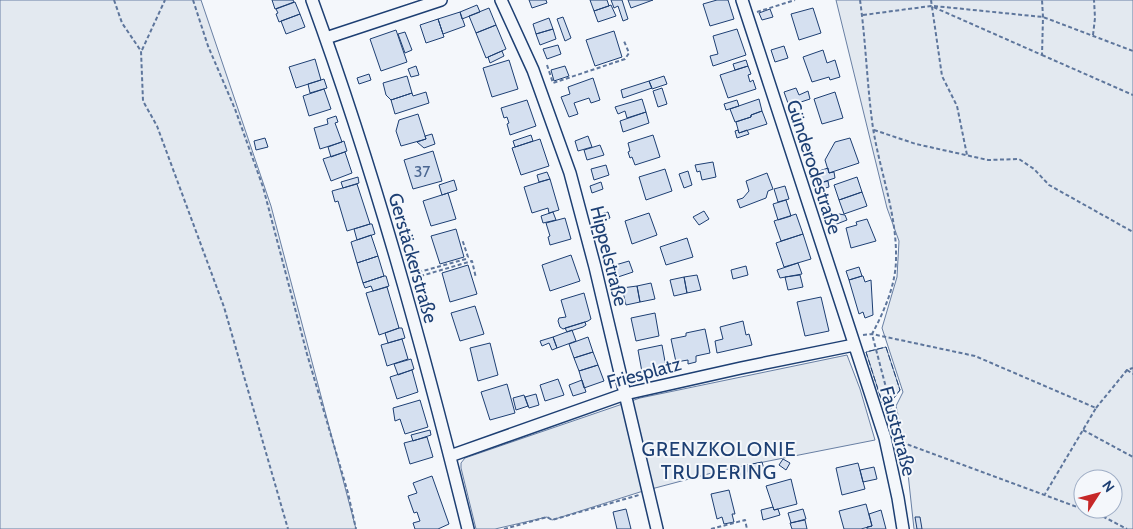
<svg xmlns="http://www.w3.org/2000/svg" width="1133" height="529" font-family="Cabin,sans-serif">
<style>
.green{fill:#e3e9f0;stroke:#687fa3;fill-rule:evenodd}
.building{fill:#d5e0f0;stroke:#1d3f73}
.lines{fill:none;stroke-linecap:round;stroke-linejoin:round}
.street-casing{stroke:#1d3f73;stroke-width:14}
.path{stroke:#5e769c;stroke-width:2;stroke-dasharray:4 2.5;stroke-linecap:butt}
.street{stroke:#f4f7fb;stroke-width:11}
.fence{stroke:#1d3f73;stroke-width:1;stroke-dasharray:6 2.5;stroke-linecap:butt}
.labels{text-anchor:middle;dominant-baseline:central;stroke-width:4;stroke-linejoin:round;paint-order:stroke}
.number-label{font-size:16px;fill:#4b6792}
.street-label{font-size:19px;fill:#1d3f73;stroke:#f4f7fb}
.neighbourhood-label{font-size:20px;letter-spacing:1px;fill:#1d3f73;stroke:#f4f7fb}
</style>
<rect width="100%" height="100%" fill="#f4f7fb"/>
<path class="green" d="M 0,0 L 201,0 L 271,206 L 356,529 L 0,529 Z
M 836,0 L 1133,0 L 1133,529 L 914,529 L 905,446 L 896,406 L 903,392 L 882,328 L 897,277 L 899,241 L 887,208 ZM 1083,479 L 1113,479 L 1113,509 L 1083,509 Z
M 886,347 L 900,390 L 890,403 L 883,405 L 866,352 Z
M 847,355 L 860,389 L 875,440 L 723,470 L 640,492 L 552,520 L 547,517 L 495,529 L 476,529 L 461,468 L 461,463 L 465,458 L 640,398 Z"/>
<path class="building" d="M 272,0 L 293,0 L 294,2 L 275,9 Z
M 529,0 L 546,0 L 547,3 L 532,8 Z
M 590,0 L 607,0 L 609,6 L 594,11 Z
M 611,0 L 622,0 L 628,19 L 623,21 L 618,6 L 614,8 Z
M 628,0 L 653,0 L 631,8 Z
M 717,0 L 728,0 L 734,19 L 710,26 L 703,4 Z
M 295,2 L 300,14 L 279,22 L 276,14 L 278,13 L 276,9 Z
M 477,5 L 480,12 L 462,19 L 460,12 Z
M 611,5 L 616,16 L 598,22 L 594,11 Z
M 489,8 L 496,25 L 476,33 L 469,16 Z
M 813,8 L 821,33 L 799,40 L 791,14 Z
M 770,9 L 773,17 L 762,20 L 759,13 Z
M 460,12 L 465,26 L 443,34 L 438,19 Z
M 300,14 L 305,27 L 286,34 L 281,21 Z
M 563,17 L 571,38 L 565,41 L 557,19 Z
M 549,18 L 553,29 L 536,34 L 533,24 Z
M 438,19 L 444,37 L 426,43 L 420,25 Z
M 496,25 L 506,49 L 486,58 L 476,33 Z
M 553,29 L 556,39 L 540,45 L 536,34 Z
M 737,29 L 746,55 L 713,66 L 710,56 L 718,54 L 713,36 Z
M 396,30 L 407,62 L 381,71 L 370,39 Z
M 614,31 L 622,57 L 595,66 L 586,40 Z
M 405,32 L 412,50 L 405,53 L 398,34 Z
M 558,45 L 561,54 L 547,59 L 543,49 Z
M 784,46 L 788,58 L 775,62 L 771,50 Z
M 823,50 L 827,63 L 835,60 L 840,77 L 830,80 L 829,77 L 812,82 L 803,57 Z
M 502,51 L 504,56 L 490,63 L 488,57 Z
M 315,59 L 321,80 L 296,88 L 289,67 Z
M 509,60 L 518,89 L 492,97 L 483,68 Z
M 746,60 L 748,66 L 735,70 L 733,64 Z
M 416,66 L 419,75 L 411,77 L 408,69 Z
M 565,66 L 569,76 L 554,81 L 551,70 Z
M 748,66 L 751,74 L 748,75 L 750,82 L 753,80 L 756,89 L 728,98 L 720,75 Z
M 369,74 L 371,80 L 359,84 L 357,78 Z
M 407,76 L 412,93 L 391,100 L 386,95 L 383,83 Z
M 664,76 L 667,84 L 652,89 L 649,81 Z
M 593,78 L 600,100 L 591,103 L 589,98 L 574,103 L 578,114 L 569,117 L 561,97 L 570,94 L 568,87 Z
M 324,79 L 327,88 L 310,93 L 308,84 Z
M 649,81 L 652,88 L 623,98 L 621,90 Z
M 662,88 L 667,104 L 658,107 L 653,91 Z
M 796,88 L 799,95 L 808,91 L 810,99 L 789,106 L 784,92 Z
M 324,89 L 331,109 L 309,116 L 303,96 Z
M 426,92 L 429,103 L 395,114 L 391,100 L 412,93 L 413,96 Z
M 835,92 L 843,118 L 822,124 L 814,99 Z
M 642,99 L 646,112 L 627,118 L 625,111 L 618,114 L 615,107 Z
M 759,99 L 762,111 L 751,115 L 751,117 L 735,122 L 730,109 Z
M 527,100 L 536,126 L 510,135 L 507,124 L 509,123 L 507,117 L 504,118 L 501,108 Z
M 737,100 L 739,106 L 726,110 L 724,104 Z
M 762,111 L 767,124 L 739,133 L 736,122 L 751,117 L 751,115 Z
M 646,112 L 649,123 L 623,132 L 620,121 Z
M 418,114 L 426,139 L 401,146 L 396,131 L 399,120 Z
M 336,116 L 338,122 L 335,123 L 342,142 L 320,149 L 314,128 L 328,124 L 327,119 Z
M 738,130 L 739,133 L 747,130 L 749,134 L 737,138 L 735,131 Z
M 432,134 L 435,144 L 424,148 L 417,142 L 426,139 L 425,136 Z
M 531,135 L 533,141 L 515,147 L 513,141 Z
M 653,135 L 660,157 L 635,165 L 632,157 L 630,158 L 628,152 L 630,151 L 628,143 Z
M 588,136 L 592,147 L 578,151 L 575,141 Z
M 265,138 L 268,147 L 256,150 L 254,141 Z
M 850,138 L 859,163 L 829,173 L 825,160 L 835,142 Z
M 540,139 L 549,166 L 521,175 L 512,148 Z
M 344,141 L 347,151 L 331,157 L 328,147 Z
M 600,145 L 604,155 L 587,160 L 584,150 Z
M 433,151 L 442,181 L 413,189 L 404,160 Z
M 345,152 L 352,173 L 331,181 L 323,159 Z
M 713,162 L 716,177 L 702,180 L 700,171 L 697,172 L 695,165 Z
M 606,165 L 609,175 L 594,180 L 591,169 Z
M 828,168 L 829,173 L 834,172 L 835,178 L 820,183 L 816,172 Z
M 665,169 L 672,191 L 646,200 L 639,177 Z
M 688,171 L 692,185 L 684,188 L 679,174 Z
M 547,172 L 550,179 L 539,182 L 537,175 Z
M 767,173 L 773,189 L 768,191 L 766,198 L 740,208 L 737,200 L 743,198 L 749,191 L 746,181 Z
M 358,177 L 359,183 L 343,188 L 341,182 Z
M 857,177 L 862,192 L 839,200 L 834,185 Z
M 550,179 L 559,210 L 549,213 L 548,208 L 532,213 L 524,187 Z
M 454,180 L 457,190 L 442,195 L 439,185 Z
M 828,181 L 829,187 L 818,190 L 816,184 Z
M 601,182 L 603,189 L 592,193 L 590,186 Z
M 357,184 L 370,224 L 347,231 L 338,201 L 335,202 L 332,191 Z
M 785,186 L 789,199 L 778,202 L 774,189 Z
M 862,192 L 867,206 L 844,214 L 839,200 Z
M 448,193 L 456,219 L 431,226 L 423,201 Z
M 786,200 L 791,216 L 778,220 L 773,204 Z
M 704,211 L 709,219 L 699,225 L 693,217 Z
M 553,212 L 556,220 L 543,223 L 541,216 Z
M 608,212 L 610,218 L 600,221 L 598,215 Z
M 649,213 L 657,235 L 632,244 L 625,221 Z
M 796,214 L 803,234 L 781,241 L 774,221 Z
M 839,214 L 845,215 L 847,220 L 829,227 L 826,217 Z
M 565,218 L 571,239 L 550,245 L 548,237 L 550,236 L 546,223 Z
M 867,219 L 876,241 L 851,248 L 846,228 L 857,225 L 856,222 Z
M 370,224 L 372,224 L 375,234 L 357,240 L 354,229 Z
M 456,229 L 464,257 L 440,264 L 431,236 Z
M 803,234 L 811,259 L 784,267 L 776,243 Z
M 371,235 L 378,256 L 357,263 L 351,242 Z
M 687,238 L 693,257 L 666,265 L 660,247 Z
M 571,255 L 580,281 L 550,291 L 542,265 Z
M 378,256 L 384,276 L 363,283 L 357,263 Z
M 629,261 L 633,272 L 615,278 L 612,266 Z
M 798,263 L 802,274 L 780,278 L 777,270 Z
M 468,265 L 477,294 L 450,302 L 442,273 Z
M 746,266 L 748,275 L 733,279 L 731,270 Z
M 859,267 L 862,276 L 849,280 L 846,271 Z
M 697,275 L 701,290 L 687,293 L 684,277 Z
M 800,275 L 803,287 L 788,290 L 785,277 Z
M 384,276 L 386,276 L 389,286 L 373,291 L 371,286 L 365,288 L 363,283 Z
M 862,276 L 863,276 L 865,282 L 871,280 L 873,315 L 865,318 L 863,312 L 859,314 L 849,280 Z
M 684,277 L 687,293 L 674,296 L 670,280 Z
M 651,283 L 655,299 L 640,302 L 637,286 Z
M 637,286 L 640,302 L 626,305 L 622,288 Z
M 387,287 L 399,328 L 379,335 L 366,293 Z
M 584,293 L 591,319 L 588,321 L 563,329 L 560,327 L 558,321 L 559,318 L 566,317 L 561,300 Z
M 821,297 L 829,331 L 805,336 L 797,302 Z
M 475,306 L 484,334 L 460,341 L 451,313 Z
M 655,313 L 659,336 L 636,341 L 631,318 Z
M 743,321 L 746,335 L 749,334 L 752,345 L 717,353 L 715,341 L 723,339 L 720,327 Z
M 585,322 L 586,325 L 583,327 L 567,332 L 565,328 Z
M 399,328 L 402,328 L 405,338 L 388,343 L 385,333 Z
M 705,329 L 710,353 L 696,356 L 696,362 L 688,364 L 688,360 L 676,362 L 671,339 L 686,336 L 686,333 Z
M 572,330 L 576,341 L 557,348 L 553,337 Z
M 553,337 L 557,348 L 552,350 L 549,343 L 542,346 L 540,341 Z
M 588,337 L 593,352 L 574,358 L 569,344 Z
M 402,339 L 408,359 L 387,366 L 381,345 Z
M 490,343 L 498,375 L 478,381 L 470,348 Z
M 662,345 L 666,367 L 642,372 L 638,350 Z
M 593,352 L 598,365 L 579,371 L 574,358 Z
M 411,359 L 414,369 L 398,375 L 394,364 Z
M 598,365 L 604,381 L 584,388 L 579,371 Z
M 412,370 L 418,392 L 397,399 L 390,377 Z
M 558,379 L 564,395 L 545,401 L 540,385 Z
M 582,380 L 586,392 L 573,396 L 569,385 Z
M 507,384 L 515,413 L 490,420 L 481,392 Z
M 536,394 L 539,405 L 529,408 L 525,397 Z
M 524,395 L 528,406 L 516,410 L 513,398 Z
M 420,400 L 428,427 L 405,434 L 400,419 L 395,421 L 393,408 Z
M 430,430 L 431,435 L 413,441 L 411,435 Z
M 427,437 L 433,457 L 410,464 L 404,443 Z
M 783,459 L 790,463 L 786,470 L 779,465 Z
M 762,462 L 764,469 L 748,472 L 747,465 Z
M 858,463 L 865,489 L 842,495 L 836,468 Z
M 747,465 L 749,478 L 737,480 L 734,468 Z
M 874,467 L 877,479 L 863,482 L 860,470 Z
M 432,476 L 449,524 L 438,529 L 415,529 L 413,523 L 420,521 L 417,512 L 414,513 L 408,496 L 417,493 L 413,483 Z
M 791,479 L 797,504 L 774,510 L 766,486 Z
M 729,490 L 735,514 L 732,514 L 734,522 L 724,524 L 722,517 L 717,519 L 711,494 Z
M 866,504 L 872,526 L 861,529 L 844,529 L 839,511 Z
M 773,507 L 774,510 L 778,509 L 780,515 L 763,520 L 761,510 Z
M 626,509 L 631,529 L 617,529 L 613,512 Z
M 803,509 L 806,519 L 791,523 L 788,513 Z
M 881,510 L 886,529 L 867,529 L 867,527 L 872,526 L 869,514 Z
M 915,517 L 920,517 L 922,529 L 917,529 Z
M 805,520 L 807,529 L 792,529 L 790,523 Z"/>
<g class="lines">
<defs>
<path id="street" d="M 312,0 C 375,173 424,351 468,529
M 501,0 L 533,70 L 570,173 L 595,267 L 657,529
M 742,0 L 885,438 L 898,498 L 903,529
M 326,38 L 441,0
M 450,456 L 625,394 L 741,368 L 854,345"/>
</defs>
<use href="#street" class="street-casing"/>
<path class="path" d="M 114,0 L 122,23 L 141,51 L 143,101 L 157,126 L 224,307 L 288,529
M 193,0 L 208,46 L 235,109 L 263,187 L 307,354 L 348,493 L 356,529
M 860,0 C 866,43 867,86 873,128 C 880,172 897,214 896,259 C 896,284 884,312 872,334 L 890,403 L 894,425
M 931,0 L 942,76 L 957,106 L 967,155
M 934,6 L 1043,17 L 1133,51
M 757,12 L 795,0
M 863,15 L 931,6 L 1042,55 L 1043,17 L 1042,0
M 1093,35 L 1095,18 L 1094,0
M 142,50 L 165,0
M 1042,55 L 1133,95
M 547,65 L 553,83 L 625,59 L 629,53 L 624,41
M 874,130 L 916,144 L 988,160 L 1019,159 L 1034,169 L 1049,185 L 1133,232
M 412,274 L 466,259 L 468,257 L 462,239
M 414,278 L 472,261 L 476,278
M 863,335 L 872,334 L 975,356 L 1096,408 L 1045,494
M 1127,370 L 1133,374
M 1096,408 L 1127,370 L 1133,368
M 1083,430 L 1133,457
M 897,437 L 909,445 L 1104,517 L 1127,529
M 504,529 L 547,517 L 552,520 L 639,495
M 711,529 L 745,520 L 747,529"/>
<use href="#street" class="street"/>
<path class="fence" d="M 886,347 L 900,390 L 890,403 L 883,405 L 866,352 Z"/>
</g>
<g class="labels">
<g class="number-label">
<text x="422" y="171">37</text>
</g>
<g class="street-label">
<text transform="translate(814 167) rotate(72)">Günderodestraße</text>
<text transform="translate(609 256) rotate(76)">Hippelstraße</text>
<text transform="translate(413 258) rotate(74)">Gerstäckerstraße</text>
<text transform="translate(644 373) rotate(-15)">Friesplatz</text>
<text transform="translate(898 431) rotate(75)">Fauststraße</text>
</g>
<g class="neighbourhood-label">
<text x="719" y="449">GRENZKOLONIE<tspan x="719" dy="23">TRUDERING</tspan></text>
</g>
</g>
<g transform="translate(1098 494) rotate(54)"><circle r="24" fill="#f4f7fb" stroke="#9eadc5"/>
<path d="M0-4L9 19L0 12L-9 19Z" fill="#c62828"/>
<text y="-8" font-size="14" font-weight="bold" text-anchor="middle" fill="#1d3f73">N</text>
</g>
</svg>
